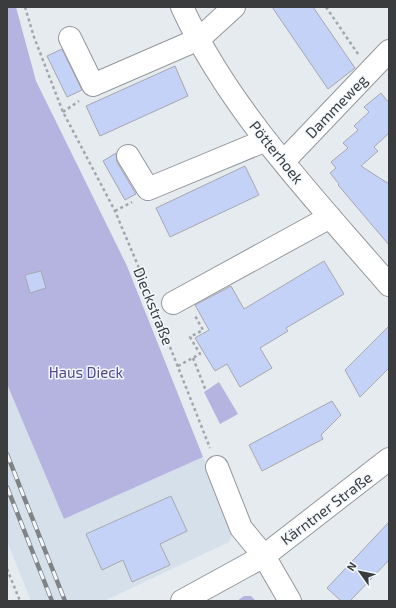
<svg xmlns="http://www.w3.org/2000/svg" width="396" height="608" font-family="'Exo 2',sans-serif">
<style>
.built{fill:#d6e0eb}
.green{fill:#b5b3df}
.building{fill:#c4d2f7;stroke:#a6a8ae}
.lines{fill:none;stroke-linecap:round;stroke-linejoin:round}
.minor-casing{stroke:#94989d;stroke-width:24}
.path{stroke:#a2a6a9;stroke-width:2.5;stroke-dasharray:3 3;stroke-linecap:butt}
.minor{stroke:#fff;stroke-width:22}
.rail-casing{stroke:#808386;stroke-width:4.5}
.rail{stroke:#f3f8fd;stroke-width:3;stroke-dasharray:9;stroke-linecap:butt}
.labels{text-anchor:middle;dominant-baseline:central;stroke-width:3;stroke-linejoin:round;paint-order:stroke}
.street-label{font-size:15px;fill:#3a3c3e;stroke:#f3f8fd}
.park-label{font-size:15px;fill:#534792;stroke:#f3f8fd}
</style>
<rect width="100%" height="100%" fill="#e6ebf0"/>
<path class="built" d="M 7,384 L 64,519 L 203,457 L 232,528 L 232,535 L 229,542 L 104,601 L 31,601 L 7,541 Z"/>
<path class="green" d="M 7,7 L 16,7 L 36,81 L 127,266 L 203,457 L 64,519 L 7,384 Z
M 219,382 L 238,414 L 220,424 L 204,392 Z
M 244,596 L 251,596 L 256,601 L 237,601 Z"/>
<path class="building" d="M 272,7 L 313,7 L 355,68 L 328,89 Z
M 62,49 L 82,90 L 67,97 L 47,56 Z
M 175,66 L 188,96 L 100,136 L 86,106 Z
M 381,93 L 389,103 L 389,133 L 374,147 L 378,151 L 361,166 L 389,184 L 389,245 L 338,185 L 339,184 L 330,173 L 336,168 L 331,162 L 348,148 L 343,143 L 358,130 L 354,126 L 369,112 L 364,107 Z
M 116,153 L 117,162 L 136,194 L 125,200 L 103,161 Z
M 245,166 L 259,195 L 170,237 L 156,208 Z
M 324,261 L 344,294 L 286,328 L 288,331 L 260,348 L 272,368 L 240,387 L 227,364 L 215,371 L 195,338 L 209,330 L 195,305 L 231,286 L 244,309 Z
M 41,271 L 46,288 L 30,293 L 25,275 Z
M 389,326 L 389,368 L 360,397 L 345,370 Z
M 332,401 L 341,415 L 321,435 L 323,439 L 262,471 L 249,445 Z
M 171,496 L 187,531 L 160,544 L 170,565 L 132,582 L 123,560 L 102,570 L 86,534 Z
M 389,522 L 389,560 L 350,601 L 341,601 L 327,588 Z"/>
<g class="lines">
<defs>
<path id="minor" d="M 182,7 C 230,111 315,199 389,285
M 70,38 L 93,85 L 199,39 L 234,7
M 128,156 L 148,189 L 266,140
M 284,161 L 389,51
M 173,303 L 330,217
M 217,467 L 241,528 L 264,556 L 290,601
M 182,601 L 264,556 L 389,459"/>
</defs>
<use href="#minor" class="minor-casing"/>
<path class="path" d="M 25,7 L 34,37 L 63,112 L 115,211 L 152,299
M 326,7 L 358,54
M 63,112 L 79,101
M 115,211 L 132,202
M 159,319 L 210,448
M 193,358 L 206,391
M 178,366 L 200,354 L 190,337 L 203,330 L 194,314
M 7,569 L 20,601"/>
<use href="#minor" class="minor"/>
<defs>
<path id="rail" d="M 7,454 L 65,601
M 7,487 L 52,601"/>
</defs>
<use href="#rail" class="rail-casing"/>
<use href="#rail" class="rail"/>
</g>
<g class="labels">
<g class="street-label">
<text transform="translate(336 106) rotate(-46)">Dammeweg</text>
<text transform="translate(277 152) rotate(51)">Pötterhoek</text>
<text transform="translate(154 306) rotate(68)">Dieckstraße</text>
<text transform="translate(326 508) rotate(-37)">Kärntner Straße</text>
</g>
<g class="park-label">
<text x="86" y="372">Haus Dieck</text>
</g>
</g>
<rect width="396" height="608" fill="none" stroke="#3a3c3e" stroke-width="16"/>
<g transform="translate(360 572) rotate(303)" stroke="#f3f8fd" stroke-width="3" paint-order="stroke">
<path d="M0-3L7 15L0 10L-7 15Z" fill="#3a3c3e"/>
<text y="-6" font-size="11" font-weight="bold" text-anchor="middle" fill="#3a3c3e">N</text>
</g>
</svg>
